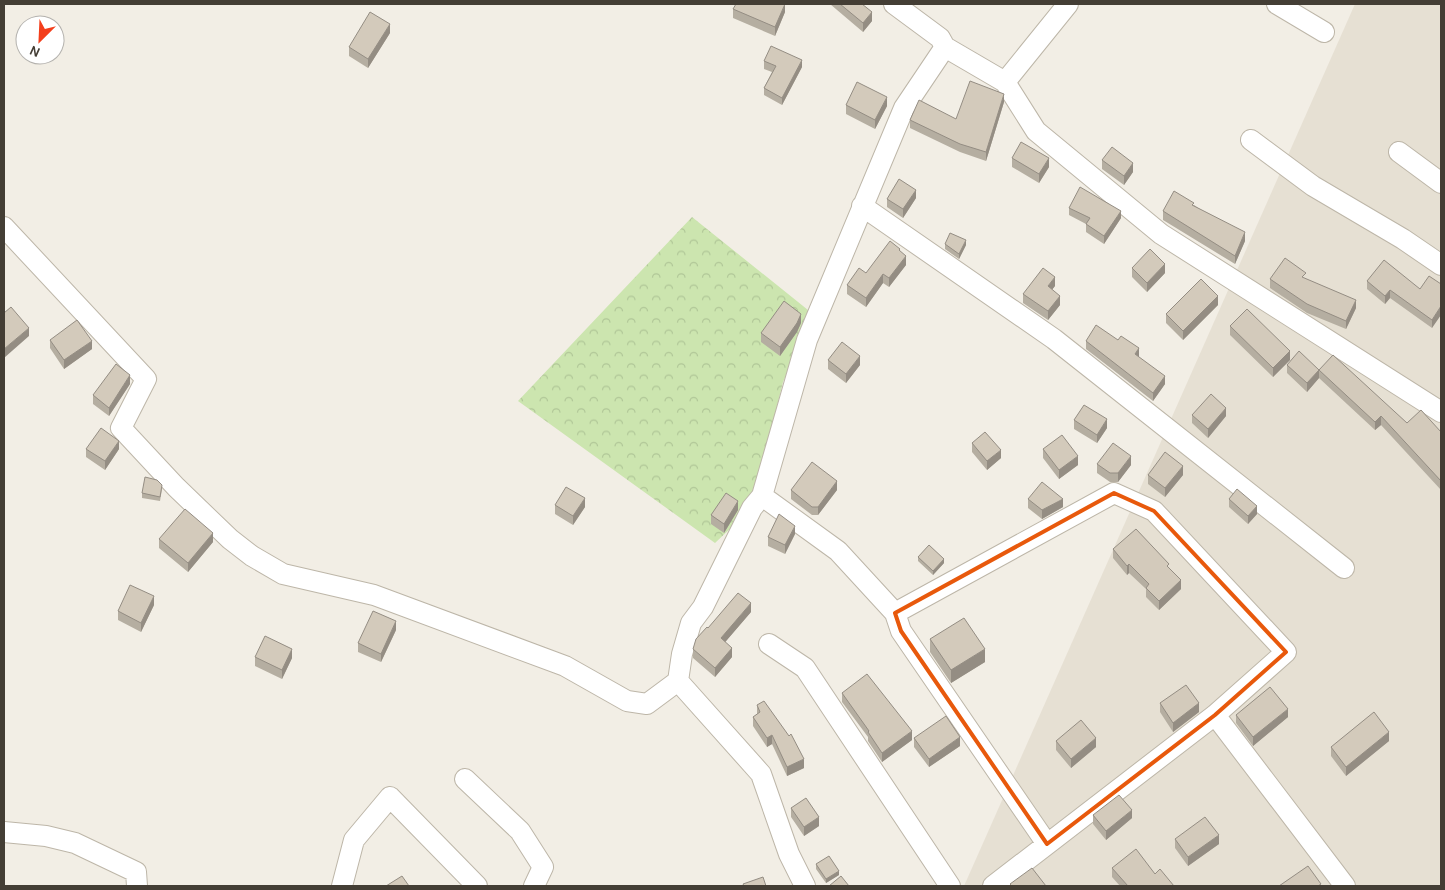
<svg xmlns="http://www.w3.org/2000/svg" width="1445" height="890" viewBox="0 0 1445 890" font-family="Karla,sans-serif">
	<defs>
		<pattern id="forest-crowns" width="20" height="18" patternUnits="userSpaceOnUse" patternTransform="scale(1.25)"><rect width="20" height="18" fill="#cce5af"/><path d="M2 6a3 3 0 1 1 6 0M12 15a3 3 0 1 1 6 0" fill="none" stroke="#b0c697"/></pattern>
	</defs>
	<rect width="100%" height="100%" fill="#f2eee5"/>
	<!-- residential -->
	<path fill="#e6e0d3" d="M1355,4H1441V886H964Z"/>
	<!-- forest -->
	<path fill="url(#forest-crowns)" d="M692,217L808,310V326L783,382L752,508L715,543L518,401Z"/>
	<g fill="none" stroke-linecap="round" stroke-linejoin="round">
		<defs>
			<path id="minor" d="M894,4L940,38L945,47L1005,82L1036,131L1161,234L1441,412
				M1277,4L1324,32
				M1005,82L1068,4
				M1251,140L1313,186L1403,239L1441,265
				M1399,152L1441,183
				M862,206L1054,339L1344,568
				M4,227L146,379L121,428L176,487L230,539L252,556L283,574L374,595L565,666L627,701L647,704L678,681
				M762,496L838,551L895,613L901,631L1047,844
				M895,613L1114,493L1154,511L1286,652L1215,715L993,886
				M769,644L805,668L950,886
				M1215,715L1345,886
				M465,779L520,831L543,867L534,886
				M4,832L46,836L75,843L136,872L137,886
				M342,886L354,840L390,797L477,886
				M805,886L789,854L761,774L678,681L682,654L691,623L703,607L752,508L762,496L807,340L904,108L945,47"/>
		</defs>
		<!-- minor casing -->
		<use href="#minor" stroke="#bdb6a8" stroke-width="22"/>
		<!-- minor -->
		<use href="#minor" stroke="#fff" stroke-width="20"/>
	</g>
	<!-- wall -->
	<path fill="#b5aea1" d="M830,4H862L872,21L863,32Z
		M733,9L785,12L775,36L733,18Z
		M390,33L368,68L349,56V47Z
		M764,61L802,67L782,105L764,95V88L772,72L764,69Z
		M1004,102L986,161L960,152L910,128V120L956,119Z
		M846,105L887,106L875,129L846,114Z
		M1012,158L1049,167L1039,183L1012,167Z
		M1102,160L1133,172L1124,185L1102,169Z
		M916,198L903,218L887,207V199Z
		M1194,205L1245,241L1235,264L1163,220V211Z
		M1069,208L1121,218L1104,244L1086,232V224L1069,215Z
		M945,244L966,245L959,259L945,249Z
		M900,251L906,265L889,287L883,283L866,307L847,294V285Z
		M1132,268L1165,273L1147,292L1132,277Z
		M1270,279H1306L1356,308L1346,329L1307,313L1270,288Z
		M1367,281L1420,289L1441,284L1432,328L1390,298L1385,304L1367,289Z
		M1055,286L1052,289L1060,305L1048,320L1023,303V294Z
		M1218,305L1183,340L1166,323V314Z
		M801,323L797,332L780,356L761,342V333Z
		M1230,326L1290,360L1273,377L1230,335Z
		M50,340L92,349L64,369L50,348Z
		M1086,341L1139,356L1138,357L1165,384L1153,401L1086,349Z
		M828,360L860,365L846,383L828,369Z
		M1287,365L1319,370L1407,423L1441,432V490L1381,425L1375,430L1319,378L1307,392L1287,373Z
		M130,384L109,416L93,404V395Z
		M1192,415L1226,416L1208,438L1192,423Z
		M1074,420L1107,428L1097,443L1074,429Z
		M972,443L1001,458L987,470L972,452Z
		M86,449H119L105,470L86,457Z
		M1043,449L1078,465L1059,479L1043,458Z
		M1097,464L1131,465L1118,482H1110L1097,473Z
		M1148,475H1183L1165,497L1148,484Z
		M162,489L160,501L142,498V493Z
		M791,490H837L818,515H812L791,499Z
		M1028,499L1063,507L1042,519L1028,508Z
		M1229,499L1257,514L1248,524L1229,507Z
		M555,505L585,507L573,525L555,514Z
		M738,510L724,533L711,524V515Z
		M795,534L785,554L768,546V537Z
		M159,539L213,542L188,572L159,548Z
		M1113,549L1169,568L1181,589L1159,610L1146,597V589L1129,573L1127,575L1113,558Z
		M918,557L944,563L933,575L918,561Z
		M154,605L141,632L118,620V611Z
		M751,612L725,642L732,657L715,677L693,658V649L708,628Z
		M396,630L381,662L358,652V643Z
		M930,639L985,662L951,683L930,652Z
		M255,657L292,658L282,679L255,666Z
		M842,693L912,740L882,762L868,741V737L842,702Z
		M1160,703L1199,712L1173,732L1160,712Z
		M757,705L804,768L787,776L772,744L767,747L753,726V717L757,714Z
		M1236,715L1288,717L1253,746L1236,723Z
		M914,738L960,746L929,767L914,747Z
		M1056,741L1096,747L1071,768L1056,750Z
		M1389,741L1346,776L1331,756V747Z
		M791,808L819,826L804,836L791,817Z
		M1093,815L1132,818L1106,840L1093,824Z
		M1175,839L1219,844L1188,866L1175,848Z
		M816,864L839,875L826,883L816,869Z
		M1112,868L1155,874L1174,886H1120L1112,877Z"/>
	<!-- shaded-wall -->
	<path fill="#948d83" d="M785,4V12L775,36V27Z
		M872,12V21L863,32V23Z
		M390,24V33L368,68V59Z
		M802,60V67L782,105V98Z
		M1004,94V102L986,161V152Z
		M887,97V106L875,129V120Z
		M1049,158V167L1039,183V174Z
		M1133,163V172L1124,185V176Z
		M916,190V198L903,218V209Z
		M1121,211V218L1104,244V236Z
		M1245,232V241L1235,264V256Z
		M966,240V245L959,259V254Z
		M906,256V265L889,287V278Z
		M1165,264V273L1147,292V283Z
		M883,274V283L866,307V298Z
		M1055,277V286L1048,295V286Z
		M1390,290V298L1385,304V296Z
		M1060,296V305L1048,320V311Z
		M1218,296V305L1183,340V331Z
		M1356,300V308L1346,329V321Z
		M1441,306V315L1432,328V320Z
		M801,314V323L797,332L780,356V347Z
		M29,328V336L4,358V349Z
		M92,341V349L64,369V360Z
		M1139,348V356L1135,362V354Z
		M1290,351V360L1273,377V368Z
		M860,356V365L846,383V374Z
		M1319,370V378L1307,392V383Z
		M130,375V384L109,416V408Z
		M1165,376V384L1153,401V393Z
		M1226,408V416L1208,438V429Z
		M1381,416V425L1375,430V422Z
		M1107,419V428L1097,443V435Z
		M119,441V449L105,470V461Z
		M1001,450V458L987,470V461Z
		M1078,456V465L1059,479V470Z
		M1131,456V465L1118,482V473Z
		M1183,466V475L1165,497V488Z
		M837,481V490L818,515V507Z
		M585,498V507L573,525V516Z
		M1063,499V507L1042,519V510Z
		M738,501V510L724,533V524Z
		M1257,506V514L1248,524V516Z
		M795,526V534L785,554V545Z
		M213,533V542L188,572V563Z
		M944,559V563L933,575V571Z
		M1129,564V573L1127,575V566Z
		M1181,580V589L1159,610V601Z
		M154,596V605L141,632V623Z
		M751,603V612L721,647V638Z
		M396,621V630L381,662V654Z
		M732,648V657L715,677V668Z
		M292,649V658L282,679V670Z
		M985,649V662L951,683V670Z
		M1199,703V712L1173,732V723Z
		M1288,709V717L1253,746V737Z
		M912,731V740L882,762V753Z
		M1389,732V741L1346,776V767Z
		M772,735V744L767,747V738Z
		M960,737V746L929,767V759Z
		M1096,738V747L1071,768V759Z
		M804,759V768L787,776V767Z
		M1132,810V818L1106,840V831Z
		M819,817V826L804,836V827Z
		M1219,835V844L1188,866V857Z
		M839,871V875L826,883V879Z"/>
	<!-- building -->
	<path fill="#d3cabb" stroke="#948d83" d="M736,4H785L775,27L733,9Z
		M840,4H862L872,12L863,23Z
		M370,12L390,24L368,59L349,47Z
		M771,46L802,60L782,98L764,88L776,66L764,61Z
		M970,81L1004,94L986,152L960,144L910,120L919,100L956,119Z
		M857,82L887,97L875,120L846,105Z
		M1021,142L1049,158L1039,174L1012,158Z
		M1112,147L1133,163L1124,176L1102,160Z
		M899,179L916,190L903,209L887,199Z
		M1080,187L1121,211L1104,236L1086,224L1090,218L1069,208Z
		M1174,191L1194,203L1192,205L1245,232L1235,256L1163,211Z
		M950,233L966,240L959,254L945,244Z
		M890,241L900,249L899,250L906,256L889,278L883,274L866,298L847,285L859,268L866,273Z
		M1150,249L1165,264L1147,283L1132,268Z
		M1285,258L1306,273L1302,277L1356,300L1346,321L1307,304L1270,279Z
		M1384,260L1420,289L1429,276L1441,284V306L1432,320L1390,290L1385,296L1367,281Z
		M1043,268L1055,277L1048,286L1060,296L1048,311L1023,294Z
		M1201,279L1218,296L1183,331L1166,314Z
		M784,301L801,314L797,323L780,347L761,333Z
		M11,307L29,328L4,349V313Z
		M1247,309L1290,351L1273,368L1230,326Z
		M77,320L92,341L64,360L50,340Z
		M1096,325L1118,340L1121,336L1139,348L1135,354L1165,376L1153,393L1086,341Z
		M842,342L860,356L846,374L828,360Z
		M1299,351L1319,370L1307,383L1287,365Z
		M1333,355L1407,423L1421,410L1441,432V481L1381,416L1375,422L1319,370Z
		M116,364L130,375L109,408L93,395Z
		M1211,394L1226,408L1208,429L1192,415Z
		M1084,405L1107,419L1097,435L1074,420Z
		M101,428L119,441L105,461L86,449Z
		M985,432L1001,450L987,461L972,443Z
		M1062,435L1078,456L1059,470L1043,449Z
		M1113,443L1131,456L1118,473H1110L1097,464Z
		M1165,452L1183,466L1165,488L1148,475Z
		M812,462L837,481L818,507H812L791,490Z
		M145,477L157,480L162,485L160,497L142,493Z
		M1042,482L1063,499L1042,510L1028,499Z
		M566,487L585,498L573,516L555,505Z
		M1237,489L1257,506L1248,516L1229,499Z
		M726,493L738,501L724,524L711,515Z
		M185,509L213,533L188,563L159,539Z
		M779,514L795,526L785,545L768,537Z
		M1136,529L1169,564L1167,566L1181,580L1159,601L1146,588L1149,584L1129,564L1127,566L1113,549Z
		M929,545L944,559L933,571L918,557Z
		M130,585L154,596L141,623L118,611Z
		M738,593L751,603L721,638L732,648L715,668L693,649L696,639L707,627L708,628Z
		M373,611L396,621L381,654L358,643Z
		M964,618L985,649L951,670L930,639Z
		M265,636L292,649L282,670L255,657Z
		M867,674L912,731L882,753L868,732L869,731L842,693Z
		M1186,685L1199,703L1173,723L1160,703Z
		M1270,687L1288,709L1253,737L1236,715Z
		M764,701L789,736L791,734L804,759L787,767L772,735L767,738L753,717L760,712L757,705Z
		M1374,712L1389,732L1346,767L1331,747Z
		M946,716L960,737L929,759L914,738Z
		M1081,720L1096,738L1071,759L1056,741Z
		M1119,795L1132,810L1106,831L1093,815Z
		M806,798L819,817L804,827L791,808Z
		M1205,817L1219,835L1188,857L1175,839Z
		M1136,849L1155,874L1160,869L1174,886H1128L1112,868Z
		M829,856L839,871L826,879L816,864Z
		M1308,866L1321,884L1318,886H1279Z
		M1032,868L1046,886H1012L1010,884Z
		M402,876L409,886H386Z
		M841,876L849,886H829Z
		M763,877L766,886H744L743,884Z"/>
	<!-- marked area -->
	<path fill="none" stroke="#e8590c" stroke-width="4" stroke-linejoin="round" d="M1114,493L1154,511L1286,652L1215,715L1047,844L901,631L895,613Z"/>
	<!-- border -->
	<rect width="1445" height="890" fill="none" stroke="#443e35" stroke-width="10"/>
	<!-- north arrow -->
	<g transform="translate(40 40) rotate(204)"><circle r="24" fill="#ffffff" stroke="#b4b2ae"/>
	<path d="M0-4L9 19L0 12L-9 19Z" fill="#f33e1b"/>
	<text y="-8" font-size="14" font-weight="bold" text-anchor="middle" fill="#443e35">N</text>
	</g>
</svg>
